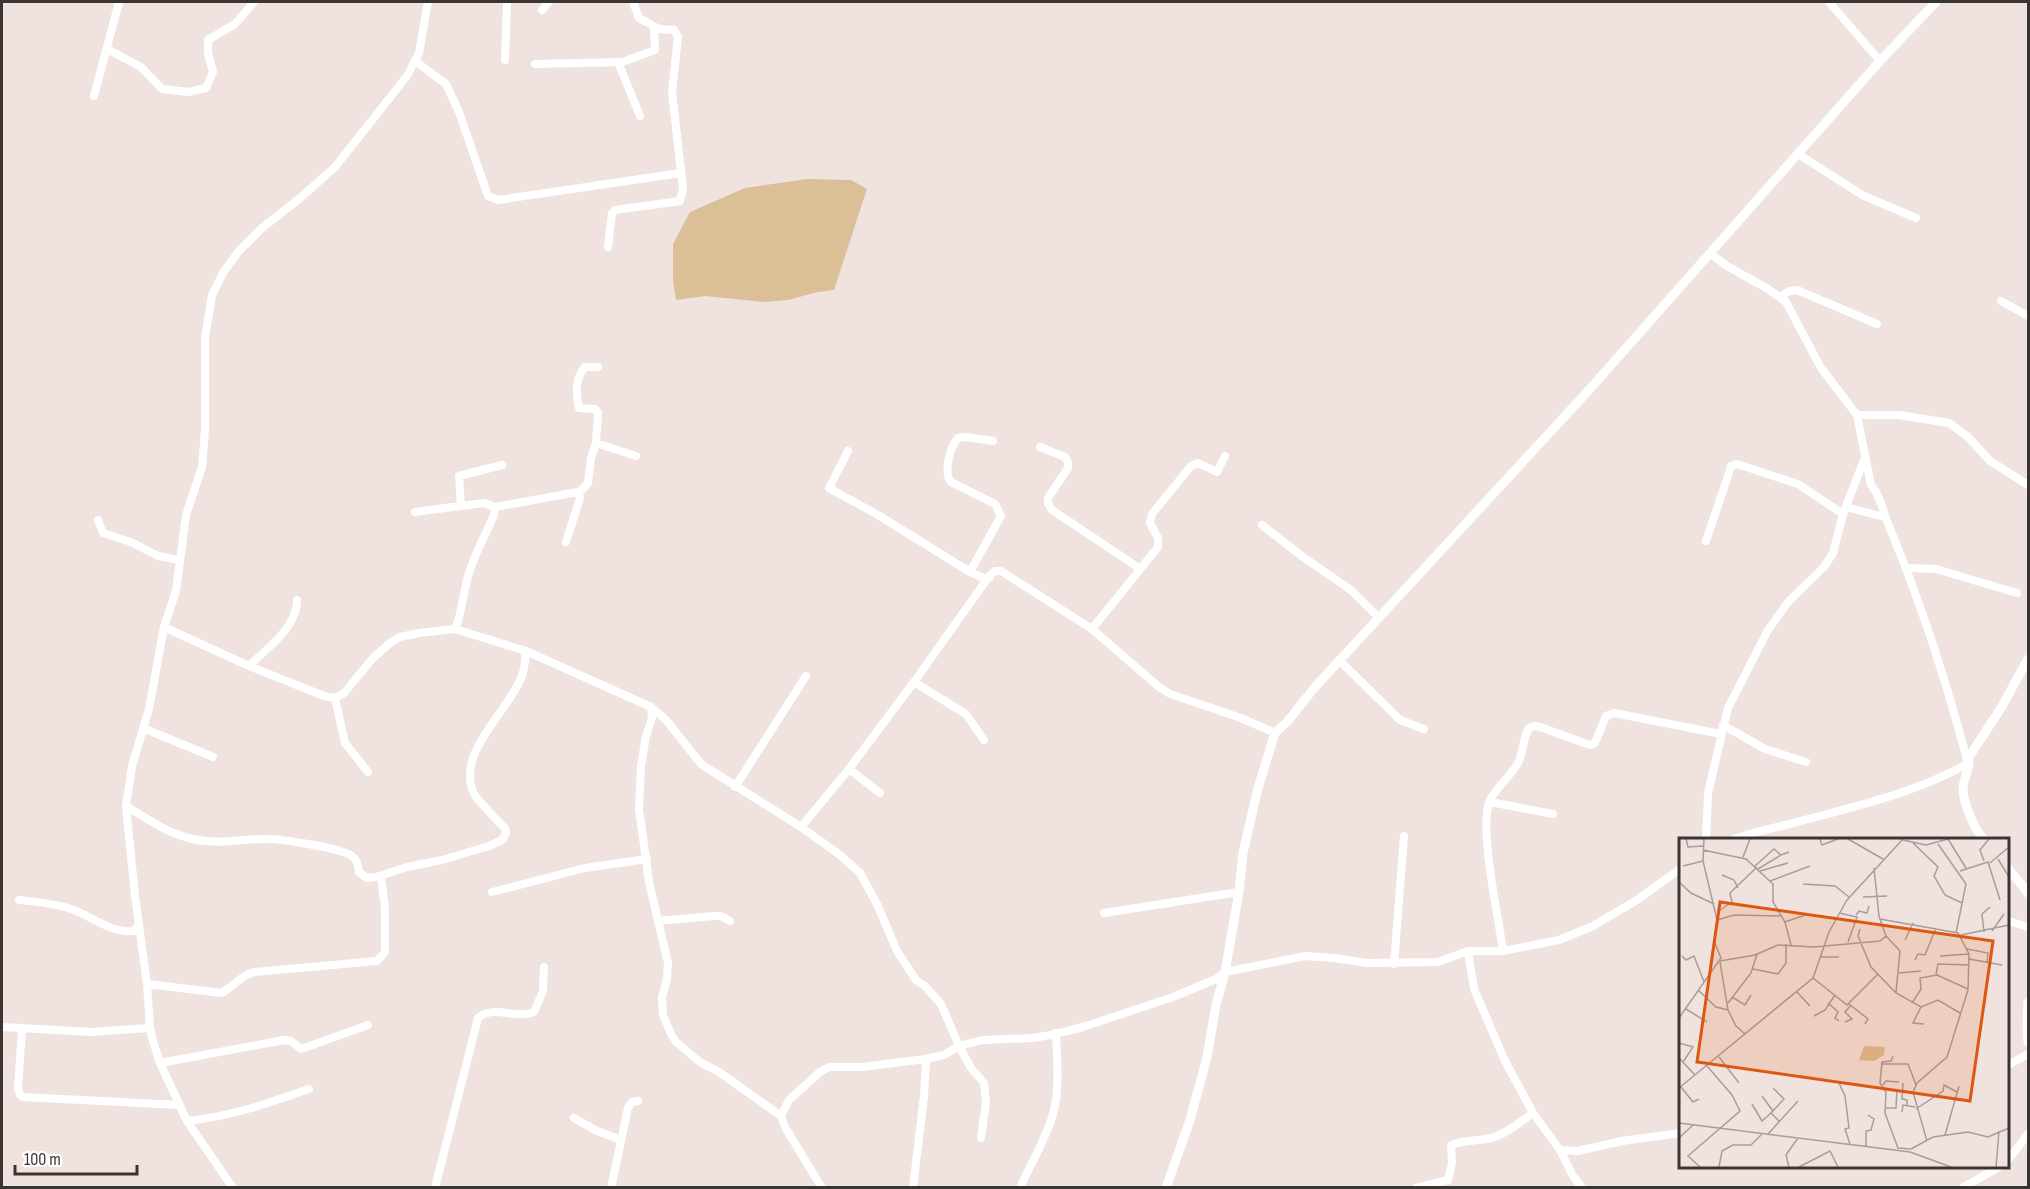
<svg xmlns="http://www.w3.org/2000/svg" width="2030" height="1189" viewBox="0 0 2030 1189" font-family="'Sofia Sans Condensed',sans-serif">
	<rect width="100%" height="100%" fill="#f0e3df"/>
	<!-- green -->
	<path fill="#dbbf97" d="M807,179L851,180L867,189L834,290L818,292L788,300L765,302L705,296L676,300L673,280V244L690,212L745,188Z"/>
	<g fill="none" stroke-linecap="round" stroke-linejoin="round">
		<!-- minor -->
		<path stroke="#fff" stroke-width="8" d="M1829,2L1880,61
			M542,10L549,2
			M107,49L141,67L162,89L188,92L206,88L213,72L208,53V40L235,24L254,2
			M505,60L507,2
			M415,61L446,84L459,112L488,196L498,200L681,173
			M618,62L640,116
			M535,64L622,62L655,50L654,27
			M94,96L119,2
			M1798,154L1862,195L1916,218
			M608,247L612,213L615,210L680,201L683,189L672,92L678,37L674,30L659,29L639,18L633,2
			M1711,254L1727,266L1768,289L1786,302L1821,368L1857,415L1871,485C1881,496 1883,513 1889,526C1921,603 1946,680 1967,760
			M1780,297L1789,291L1797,290L1877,324
			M2001,301L2028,316
			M1857,415H1899L1949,423L1968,437L1990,461L2028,485
			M596,443L636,456
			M1040,447L1065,457L1068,462V468L1048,498V503L1052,510L1139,568
			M848,451L829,488L878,515L970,572L986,579L990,577
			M579,493L588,483L591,458L596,443L598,413L595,409L579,408C576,395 575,378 585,367H598
			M461,506L459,476L502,465
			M495,507L578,492L580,498L566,542
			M1846,507L1884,517
			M415,512L484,503L495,507L494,515C486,534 475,553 469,573C463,591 463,611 455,629
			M98,520L103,533L131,542L158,556L180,560
			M1262,525L1303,557L1351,590L1379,618
			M1706,541L1730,470L1731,466L1737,464L1798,484L1843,514
			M1906,568L1936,569L2017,593
			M970,572L1001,516L995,504L951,482C943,472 950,447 958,438L966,437L993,441
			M164,627L249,666L324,696L335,698L344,693L373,658L391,642L400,637L419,633L455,629L526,651L651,707L666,720L701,764L801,827L840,855L860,873L877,904L897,951L916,980L925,986L941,1004L959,1046L971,1068L984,1083L986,1102L981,1138
			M1092,629L1158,547V538L1150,523L1152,514L1191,466L1198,463L1217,472L1225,456
			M1339,660L1400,720L1424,729
			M249,666C267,648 297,628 297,600
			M914,682L966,714L984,740
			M335,698L345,743L368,772
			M651,707L652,718L646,736L641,766L639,809L649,882L668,963L667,979L662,997L663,1015L671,1034L676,1042L700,1062L719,1072L781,1116
			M1723,725L1765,749L1806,762
			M143,728L213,757
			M849,769L880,793
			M735,787L806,676
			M1490,802L1553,814
			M126,806C148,819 168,834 193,839C218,845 241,839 266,839C282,839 341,848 352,856C358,861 358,866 359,872L367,878L376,877L407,867L442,860L489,846L502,840L506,833L505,828C499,823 477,799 474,794C455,753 508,712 521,678C525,670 525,660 526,651
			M801,827L849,769L914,682L990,575L995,571H1001L1092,629L1159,687L1170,694L1241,718L1275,733
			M1706,840L1708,793L1728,708L1768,630L1789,601L1824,567L1833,553L1843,514L1864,460
			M1732,840C1750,833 1768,829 1786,825C1848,808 1912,795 1969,763
			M492,892L585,868L647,859
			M19,900C37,902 54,903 71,909C92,916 111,934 134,931L139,924
			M1104,913L1239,892
			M658,921L714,916H721L730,921
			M2008,921L2028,927
			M1468,951L1474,989L1505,1061L1533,1113L1560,1150L1573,1176L1582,1188
			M1503,951C1499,919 1478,826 1490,800C1497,786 1510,777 1518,763C1524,752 1522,739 1529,728L1535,726L1540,727L1590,745L1595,743L1606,716L1614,713L1721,734
			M1394,964L1404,836
			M147,984L222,993L246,975L254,972L377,961L385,952V909L381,876
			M2,1027L91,1032L150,1028
			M22,1029L18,1088L20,1095L23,1097L179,1105
			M160,1063L284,1040L291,1041L301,1049L368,1025
			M2008,1065L2028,1054
			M574,1118L597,1131L621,1140
			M187,1121C229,1117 269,1103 309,1089
			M1560,1150L1578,1151L1622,1141L1680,1133
			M2008,1160L2028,1134
			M913,1187L924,1096L926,1059
			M233,1188L187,1121L160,1063L153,1041L150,1028L147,984L135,896L126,806L132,766L149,709L164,627L176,591L186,515L202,467L205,430V338L212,295L223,273L238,252L262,228L299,199L335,167L407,76L419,53L428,2
			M435,1188L478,1018C493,1004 517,1020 534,1012L543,991L544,967
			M611,1188L628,1108L632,1102L638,1101
			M822,1188L785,1127L781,1116L789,1100L820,1072L829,1067H862L926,1059L944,1055L959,1046L982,1040L1033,1038L1051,1035L1083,1027L1173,997L1216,979L1225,972L1305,956L1334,958L1367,963L1438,962L1468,951H1503L1559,940L1593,926L1637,900L1680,869
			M1020,1188C1031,1163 1046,1139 1053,1114C1060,1089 1057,1059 1056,1033
			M1416,1188L1448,1180L1452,1163L1451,1145C1464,1140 1478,1141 1492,1138C1508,1133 1520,1122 1533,1113
			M1962,1188L2001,1166"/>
		<!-- tertiary -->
		<path stroke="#fff" stroke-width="9" d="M1984,840C1973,827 1963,803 1963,787C1964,779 1968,771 1969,763L1967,760L2001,708L2028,659
			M2008,868L2028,893
			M2028,1002L2027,1026L2028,1042
			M1166,1188L1190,1120L1207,1057L1216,1005L1225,972L1239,892L1243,853L1258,788L1275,733L1287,722L1315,687L1589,390L1880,61L1936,2"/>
	</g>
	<!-- overview -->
	<g transform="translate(1679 838)">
		<rect width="330" height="330" fill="#f0e3df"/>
		<path d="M185,208L206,209L205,217L195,223L180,222Z" fill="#dbbf97"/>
		<path fill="none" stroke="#a79d9a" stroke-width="1.5" d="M7,1L9,9L24,8M141,1L143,7L159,1M169,1L204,21M269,1L287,30M224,2L247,7L269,1M234,5L259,29L255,38L266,57L283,65M259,6L287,46L277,95M24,12L67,21L94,46V64L106,84L112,107M64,19L71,1M319,21L330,39M305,23L301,12L310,1M311,25L330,9M4,28L24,23M76,28L95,11L102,17L110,14M79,31L102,17M81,33L109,25M281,33L309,24L321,62M43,37L55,42L59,50M91,43L131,28M0,44L12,55L35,66M124,46L156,48L170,59M184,59L208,58M38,74L53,64L51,55L78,29M160,75L178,79L169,104M177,77L180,73L188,75L190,68M201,81L279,95L290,116L289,152L268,219L238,245L234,254L248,303M38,82L55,77L103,78M106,84L129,76M181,91L179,98L192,129L217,155L242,169L259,162L281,175M313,93L325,76M305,94L303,76L311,69M282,97L330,87M207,98L221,113L217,154M226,102L234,85M288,111L309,115L308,124M3,118L7,122L15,118L25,144M261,118L290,116M141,119H160M290,121L323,127M236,122L239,116L246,117L257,90M41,123L76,117L99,107L135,109L201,103L207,98L200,78L195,30M41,124L49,172L57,188L66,196M74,131L99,136L107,125V106M220,135L242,133M257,137L259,126L290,127M134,140L168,167L199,136M19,152L37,169L49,172M117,153L131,168M53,159L66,167L72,157M49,165L72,135L78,116M149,165L159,174L156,180L160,183M233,165L242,151L241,140L258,137L289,151M170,166L189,181L186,186M242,169L234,185L245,186M7,171L28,184M135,178L146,172L156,157M0,180L42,120L35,103L38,82L24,23L25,1M166,184L173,181L166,174L172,167M0,205L14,209L4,224M214,218L212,223L203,224L201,245L207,254L206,275L219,310L232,311M40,219L60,245M0,220L16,237M203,226H229L237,247M160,245L166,258L170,290L166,291L171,306M224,245L223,261L228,262V268M204,247L207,243L220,244M2,249L14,264L20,261M0,250L134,140L150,94L168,62L224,1M94,250L105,261L92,275L100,283M83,258L94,273M73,266L83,283L92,275M207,270H217L218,251M237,271L264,253L265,247L278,254M223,274L224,267L236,269M0,285L231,314L272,329M89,296L119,263M266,297L280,248M0,300L14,287M187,309V293L192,292L195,281L189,277M232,311L254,299L289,294L309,299L330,290M21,329L9,318L61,273L53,257L28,228M40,329L43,313L54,307H72L83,296M110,329L107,317L119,300M120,329L151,313L159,329M317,329L320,293"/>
		<path fill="#df570e" fill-opacity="0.15" stroke="#df570e" stroke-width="3" d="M41,64L314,103L291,263L18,224Z"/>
		<rect width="330" height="330" fill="none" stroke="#3a3533" stroke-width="3"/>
	</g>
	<!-- border -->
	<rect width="2030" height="1189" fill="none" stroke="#3a3533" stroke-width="6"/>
	<!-- scale -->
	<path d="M15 1165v9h122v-9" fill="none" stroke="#3a3533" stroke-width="3"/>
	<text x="24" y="1165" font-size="18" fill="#3a3533" stroke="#ffffff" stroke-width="4.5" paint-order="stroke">100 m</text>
</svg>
